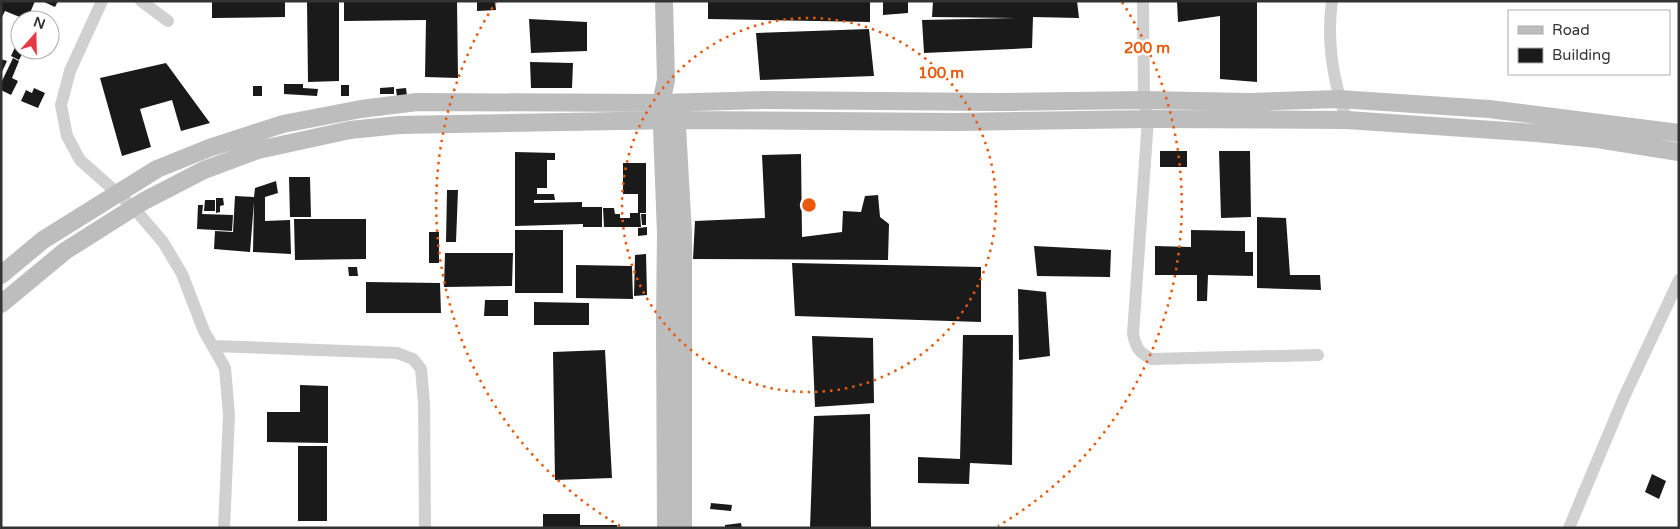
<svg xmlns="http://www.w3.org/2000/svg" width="1680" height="529" viewBox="0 0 1680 529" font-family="'Varela Round',sans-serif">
	<rect width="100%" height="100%" fill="#fff"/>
	<!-- building -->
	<path fill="#1a1a1a" d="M1,1H35L27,20L5,11L1,19Z
		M42,1H58L55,7Z
		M212,1H285V17L212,18Z
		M307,1H339V81L308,82Z
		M344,1H457L458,78L425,77L426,20L344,21Z
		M477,1H495L496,10L477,11Z
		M708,1H870V22L708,19Z
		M883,1H908V13L883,15Z
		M933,1H1077L1079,18L1033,17L1032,48L924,53L922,20L1016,18L932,17Z
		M1177,1H1257V82L1220,79V16L1178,22Z
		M529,19L587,22V51L531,53Z
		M869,29L874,76L760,80L756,33Z
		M16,45L20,47V50H24L19,60L11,56Z
		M13,58L19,61L12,78L18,81L11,95L1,90V83Z
		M1,59L7,61L1,74Z
		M530,62L573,63L572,88H531Z
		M166,63L210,123L181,131L172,100L140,109L151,147L122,156L100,78Z
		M284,84H303V88L318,89L317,96L284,94Z
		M341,85H349V96H341Z
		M253,86H262V96H253Z
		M394,87V94H380V88Z
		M34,88L45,93L38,108L21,101L26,90L32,93Z
		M406,88L407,96L397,97L396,89Z
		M1160,151H1187V167H1160Z
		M1219,151H1250L1251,217L1221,218Z
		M515,152L555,153V160H547V188H537V194H554L555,200H534V203L582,202V207H602V227H583V224L515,226Z
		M801,154L802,237L842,232L843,211L861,212L865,196L878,195L880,217L889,224L888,260L693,259L695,221L765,218L762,155Z
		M623,163H646V213H640L641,227H604L603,208H614L615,214H620V218H630V213H638V194H623Z
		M289,177H310L311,217H290Z
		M276,181L278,193L265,197V221L290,220L291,254L253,252L254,202L250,252L214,249L215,231L233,232L235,196L254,197L255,188Z
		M447,190H458L456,242H446Z
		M216,198H223L224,205L220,206V212L216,213Z
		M205,200H215V211H204Z
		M198,205H203L202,214L233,215L232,231L197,229Z
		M641,214H646V225H642Z
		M1257,217L1286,218L1290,275H1320L1321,290L1257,288Z
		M294,219H366V259L295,260Z
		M647,227V235L638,236V228Z
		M515,230H563V293H515Z
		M1191,230L1245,231V252H1253V276L1208,275L1207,301H1197V275H1155V246L1191,247Z
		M429,232H439V263H429Z
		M1034,246L1111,250L1110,277L1037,276Z
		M445,253H513L512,286L444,287Z
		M646,254L647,295L634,296L635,255Z
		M792,263L981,267V322L795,316Z
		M576,265L632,266L633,299L576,298Z
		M348,267H357L358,276H349Z
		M366,282L440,283L441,313H366Z
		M1018,289L1046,292L1050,356L1019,360Z
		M485,300H508V316H484Z
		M534,302L589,303V325H534Z
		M963,335H1013L1012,465L970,463L969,484L918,483V457L960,459Z
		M812,336L873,338L874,403L815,407Z
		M605,350L612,478L555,480L553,352Z
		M300,385L328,386V443L267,442V412H300Z
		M870,414L871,528H810L814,416Z
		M298,446H327V521H298Z
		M1652,474L1666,481L1659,499L1645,492Z
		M711,503L732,505L731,511L710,509Z
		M543,514H580V525H617V528H543Z
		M741,523L742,528H725V525Z"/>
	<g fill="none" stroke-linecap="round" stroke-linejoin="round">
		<!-- street -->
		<path stroke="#d0d0d0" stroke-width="12" d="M102,1L70,71L61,105L67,136L80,160L133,207L163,242L182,274L204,331L225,368L229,415L224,528
			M141,1L168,21
			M1143,1L1144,100L1148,119L1133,334C1136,348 1139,353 1152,359L1318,355
			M1332,1C1326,43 1333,81 1347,120
			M214,346L397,353L413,359L421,369L424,403L425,528
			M1569,528L1624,397L1679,280"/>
		<!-- secondary -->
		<path stroke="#bdbdbd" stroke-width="18" d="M664,1L666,80L661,103L666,233L665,320L666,528
			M676,109L683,233V528
			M1,275L43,240L157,169L209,148L283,124L361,109L417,102L661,103L764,100L995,102L1144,100L1250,102L1339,99L1489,109L1679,133
			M1,304L65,251L144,201L204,170L258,150L350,130L399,125L677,120L956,122L1148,119L1347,120L1536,133L1597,139L1679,152"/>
	</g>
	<!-- distance rings -->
	<g fill="none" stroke="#e8590c" stroke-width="2.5" stroke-dasharray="2.5 5">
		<circle cx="809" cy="205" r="187"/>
		<path d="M620 526A373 373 0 0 1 496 2M1122 2A373 373 0 0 1 998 526"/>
	</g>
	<circle cx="809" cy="205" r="8" fill="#e8590c" stroke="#fff" stroke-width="2.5"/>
	<g font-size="15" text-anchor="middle" font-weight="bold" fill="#e8590c" stroke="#fff" stroke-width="5" stroke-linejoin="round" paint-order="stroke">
		<text x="1147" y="53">200 m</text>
		<text x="941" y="78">100 m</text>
	</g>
	<!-- border -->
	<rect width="1680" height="529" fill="none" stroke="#333333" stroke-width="5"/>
	<!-- legend -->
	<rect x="1508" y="10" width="162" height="65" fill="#ffffff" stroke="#adadad"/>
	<rect x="1518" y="26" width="25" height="8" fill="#bdbdbd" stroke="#adadad"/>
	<text x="1552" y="35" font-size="15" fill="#333333">Road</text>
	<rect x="1518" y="48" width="25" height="15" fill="#1a1a1a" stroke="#adadad"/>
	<text x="1552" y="60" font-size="15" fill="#333333">Building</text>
	<!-- north arrow -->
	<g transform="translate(35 35) rotate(20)"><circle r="24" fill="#ffffff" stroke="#adadad"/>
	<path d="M0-4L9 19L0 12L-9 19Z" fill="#e63946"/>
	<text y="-8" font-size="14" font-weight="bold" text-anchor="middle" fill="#333333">N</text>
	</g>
</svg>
